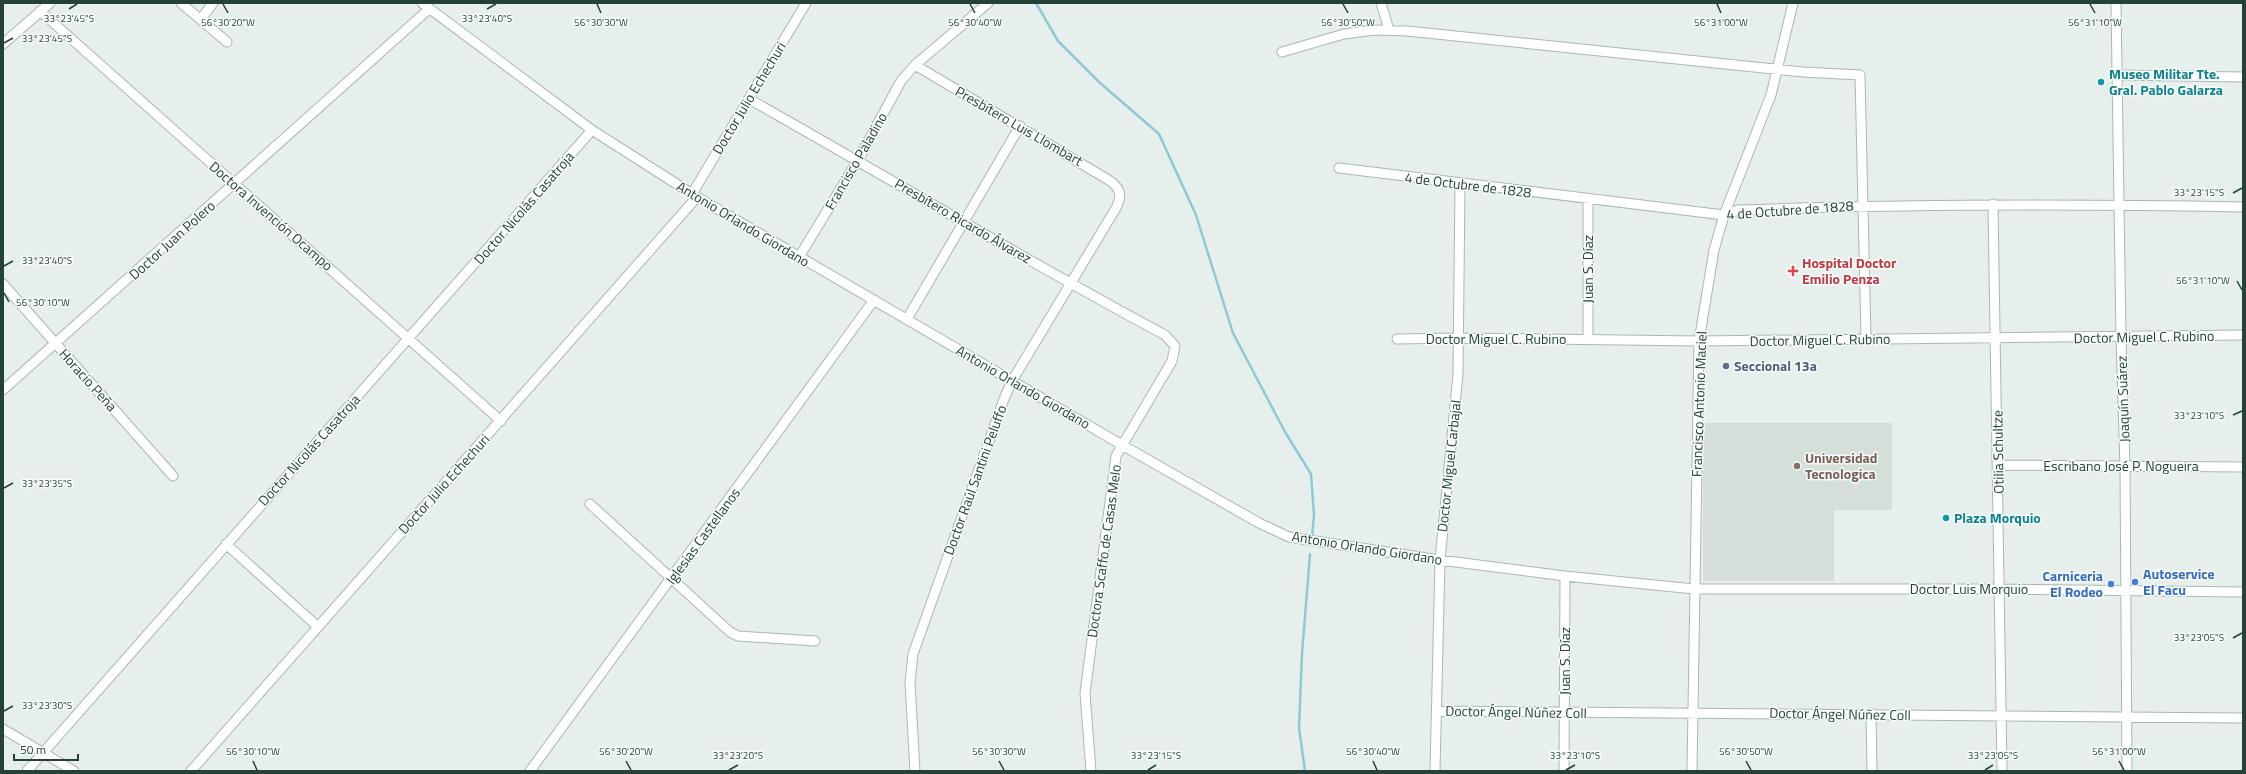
<svg xmlns="http://www.w3.org/2000/svg" width="2246" height="774" viewBox="0 0 2246 774" font-family="'Titillium Web',sans-serif">
	<rect width="100%" height="100%" fill="#e6efeb"/>
	<!-- built -->
	<path fill="#d4dfda" d="M1703,423H1892V510H1834V581H1703Z"/>
	<g fill="none" stroke-linecap="round" stroke-linejoin="round">
		<!-- stream -->
		<path stroke="#8ec9d4" stroke-width="2.5" d="M1036,3L1058,41L1099,82L1159,134L1196,215L1233,333L1285,432L1311,474L1314,515L1312,537
			M1305,771L1299,728L1302,654L1310,554"/>
		<defs>
			<path id="minor" d="M181,3L227,42
				M422,3L592,130L697,197L1122,445L1259,523L1289,537L1440,560L1565,576L1694,589H2000L2243,592
				M1381,3L1389,30
				M2116,3L2121,337L2125,467L2127,771
				M40,11L501,421
				M201,19L213,3
				M3,44L50,3
				M1282,52L1344,34L1374,30L1407,31L1803,72L1860,75L1866,339
				M915,65L1107,179C1120,187 1123,194 1116,208L1012,381L1004,399L913,654L910,683L915,771
				M2118,75L2243,77
				M749,99C888,177 1024,260 1165,335L1175,346L1172,361L1116,456L1085,693L1091,771
				M1339,168L1724,215L1738,210C1906,204 2075,204 2243,207
				M692,194L806,3
				M1993,204L2002,771
				M799,257L858,160L901,81L915,65L988,3
				M3,284L173,476
				M907,319L1020,126
				M1397,339L1457,338L1699,341L2243,335
				M1588,339V199
				M3,390L429,9
				M1998,465L2243,467
				M590,504L730,632L738,636L815,641
				M226,544L317,626
				M1437,711L2243,718
				M1871,713L1872,771
				M3,729L74,771
				M27,771L592,130
				M191,771L697,197
				M530,771L874,300
				M1435,771L1440,560L1458,374L1460,184
				M1564,771L1565,576
				M1692,771L1699,341L1714,250L1724,215L1771,95L1793,3"/>
		</defs>
		<!-- minor casing -->
		<use href="#minor" stroke="#a8b8b2" stroke-width="11"/>
		<!-- minor -->
		<use href="#minor" stroke="#fff" stroke-width="9"/>
	</g>
	<!-- ticks -->
	<path fill="none" stroke="#24423a" stroke-width="1.5" d="M223,4L228,13M597,4L601,13M970,4L975,13M1343,4L1348,13M1717,4L1721,13M2090,4L2095,13M69,9L77,4M487,9L496,4M4,43L13,38M2233,193L2242,188M4,266L13,261M2237,281L2242,290M4,293L9,302M2233,415L2242,411M4,488L13,483M2233,638L2242,633M4,711L13,706M253,761L257,770M626,761L631,770M999,761L1004,770M1373,761L1377,770M1746,761L1751,770M2119,761L2124,770M729,770L738,765M1148,770L1156,765M1566,770L1575,765M1985,770L1993,765"/>
	<!-- markers -->
	<g fill="#0f9aa8" stroke="#f7fbf9" stroke-width="1.5">
		<circle cx="2101" cy="82" r="4"/>
		<circle cx="1946" cy="518" r="4"/>
	</g>
	<path fill="#e0444e" stroke="#f7fbf9" stroke-width="1.5" d="M1791 265h4v4h4v4h-4v4h-4v-4h-4v-4h4z"/>
	<circle fill="#5c6f8a" stroke="#f7fbf9" stroke-width="1.5" cx="1726" cy="366" r="4"/>
	<circle fill="#8d6e63" stroke="#f7fbf9" stroke-width="1.5" cx="1797" cy="466" r="4"/>
	<g fill="#3f7fe0" stroke="#f7fbf9" stroke-width="1.5">
		<circle cx="2135" cy="582" r="4"/>
		<circle cx="2111" cy="584" r="4"/>
	</g>
	<g text-anchor="middle" stroke-width="3" stroke-linejoin="round" paint-order="stroke">
		<!-- culture labels -->
		<g font-size="14" font-weight="bold" fill="#0d838f" stroke="#f7fbf9" text-anchor="start">
			<text x="2109" y="79">Museo Militar Tte.<tspan x="2109" dy="16">Gral. Pablo Galarza</tspan></text>
			<text x="1954" y="523">Plaza Morquio</text>
		</g>
		<!-- street labels -->
		<g font-size="14" fill="#24423a" stroke="#f7fbf9">
			<text transform="translate(749 98) rotate(-59)" y="5">Doctor Julio Echechuri</text>
			<text transform="translate(1019 126) rotate(30)" y="5">Presbítero Luis Llombart</text>
			<text transform="translate(856 161) rotate(-60)" y="5">Francisco Paladino</text>
			<text transform="translate(1468 185) rotate(7)" y="5">4 de Octubre de 1828</text>
			<text transform="translate(524 208) rotate(-49)" y="5">Doctor Nicolás Casatroja</text>
			<text transform="translate(1790 210) rotate(-4)" y="5">4 de Octubre de 1828</text>
			<text transform="translate(271 216) rotate(41)" y="5">Doctora Invención Ocampo</text>
			<text transform="translate(963 221) rotate(30)" y="5">Presbítero Ricardo Álvarez</text>
			<text transform="translate(743 224) rotate(31)" y="5">Antonio Orlando Giordano</text>
			<text transform="translate(172 240) rotate(-42)" y="5">Doctor Juan Polero</text>
			<text transform="translate(1588 269) rotate(-90)" y="5">Juan S. Díaz</text>
			<text transform="translate(2144 337) rotate(-1)" y="5">Doctor Miguel C. Rubino</text>
			<text x="1496" y="344">Doctor Miguel C. Rubino</text>
			<text transform="translate(1820 340) rotate(-1)" y="5">Doctor Miguel C. Rubino</text>
			<text transform="translate(88 380) rotate(48)" y="5">Horacio Peña</text>
			<text transform="translate(1023 387) rotate(30)" y="5">Antonio Orlando Giordano</text>
			<text transform="translate(2123 399) rotate(-92)" y="5">Joaquín Suárez</text>
			<text transform="translate(1699 404) rotate(-88)" y="5">Francisco Antonio Maciel</text>
			<text transform="translate(309 450) rotate(-48)" y="5">Doctor Nicolás Casatroja</text>
			<text transform="translate(1998 452) rotate(-91)" y="5">Otilia Schultze</text>
			<text transform="translate(1449 466) rotate(-84)" y="5">Doctor Miguel Carbajal</text>
			<text x="2121" y="471">Escribano José P. Nogueira</text>
			<text transform="translate(975 480) rotate(-70)" y="5">Doctor Raúl Santini Peluffo</text>
			<text transform="translate(444 484) rotate(-48)" y="5">Doctor Julio Echechuri</text>
			<text transform="translate(703 536) rotate(-54)" y="5">Iglesias Castellanos</text>
			<text transform="translate(1367 548) rotate(9)" y="5">Antonio Orlando Giordano</text>
			<text transform="translate(1104 551) rotate(-82)" y="5">Doctora Scaffo de Casas Melo</text>
			<text x="1969" y="594">Doctor Luis Morquio</text>
			<text transform="translate(1565 661) rotate(-90)" y="5">Juan S. Díaz</text>
			<text transform="translate(1516 712) rotate(1)" y="5">Doctor Ángel Núñez Coll</text>
			<text transform="translate(1840 714) rotate(1)" y="5">Doctor Ángel Núñez Coll</text>
		</g>
		<!-- health labels -->
		<g font-size="14" font-weight="bold" fill="#be3a42" stroke="#f7fbf9" text-anchor="start">
			<text x="1802" y="268">Hospital Doctor<tspan x="1802" dy="16">Emilio Penza</tspan></text>
		</g>
		<!-- service labels -->
		<g font-size="14" font-weight="bold" fill="#4e5e75" stroke="#f7fbf9" text-anchor="start">
			<text x="1734" y="371">Seccional 13a</text>
		</g>
		<!-- education labels -->
		<g font-size="14" font-weight="bold" fill="#785e54" stroke="#f7fbf9" text-anchor="start">
			<text x="1805" y="463">Universidad<tspan x="1805" dy="16">Tecnologica</tspan></text>
		</g>
		<!-- shop labels -->
		<g font-size="14" font-weight="bold" fill="#366cbe" stroke="#f7fbf9" text-anchor="start">
			<text x="2143" y="579">Autoservice<tspan x="2143" dy="16">El Facu</tspan></text>
			<text x="2103" y="581" text-anchor="end">Carniceria<tspan x="2103" dy="16">El Rodeo</tspan></text>
		</g>
	</g>
	<g font-size="10" text-anchor="middle" fill="#24423a" stroke="#f7fbf9" stroke-width="3" stroke-linejoin="round" paint-order="stroke">
		<text x="69" y="22">33°23'45"S</text>
		<text x="487" y="22">33°23'40"S</text>
		<text x="228" y="26">56°30'20"W</text>
		<text x="601" y="26">56°30'30"W</text>
		<text x="975" y="26">56°30'40"W</text>
		<text x="1348" y="26">56°30'50"W</text>
		<text x="1721" y="26">56°31'00"W</text>
		<text x="2095" y="26">56°31'10"W</text>
		<text x="47" y="42">33°23'45"S</text>
		<text x="2199" y="196">33°23'15"S</text>
		<text x="47" y="264">33°23'40"S</text>
		<text x="2203" y="284">56°31'10"W</text>
		<text x="43" y="306">56°30'10"W</text>
		<text x="2199" y="419">33°23'10"S</text>
		<text x="47" y="487">33°23'35"S</text>
		<text x="2199" y="641">33°23'05"S</text>
		<text x="47" y="709">33°23'30"S</text>
		<text x="253" y="755">56°30'10"W</text>
		<text x="626" y="755">56°30'20"W</text>
		<text x="999" y="755">56°30'30"W</text>
		<text x="1373" y="755">56°30'40"W</text>
		<text x="1746" y="755">56°30'50"W</text>
		<text x="2119" y="755">56°31'00"W</text>
		<text x="738" y="759">33°23'20"S</text>
		<text x="1156" y="759">33°23'15"S</text>
		<text x="1575" y="759">33°23'10"S</text>
		<text x="1993" y="759">33°23'05"S</text>
	</g>
	<!-- border -->
	<rect width="2246" height="774" fill="none" stroke="#24423a" stroke-width="8"/>
	<!-- scale -->
	<path d="M14 754v6h64v-6" fill="none" stroke="#24423a" stroke-width="2"/>
	<text x="20" y="754" font-size="12" fill="#24423a" stroke="#f7fbf9" stroke-width="3" paint-order="stroke">50 m</text>
</svg>
